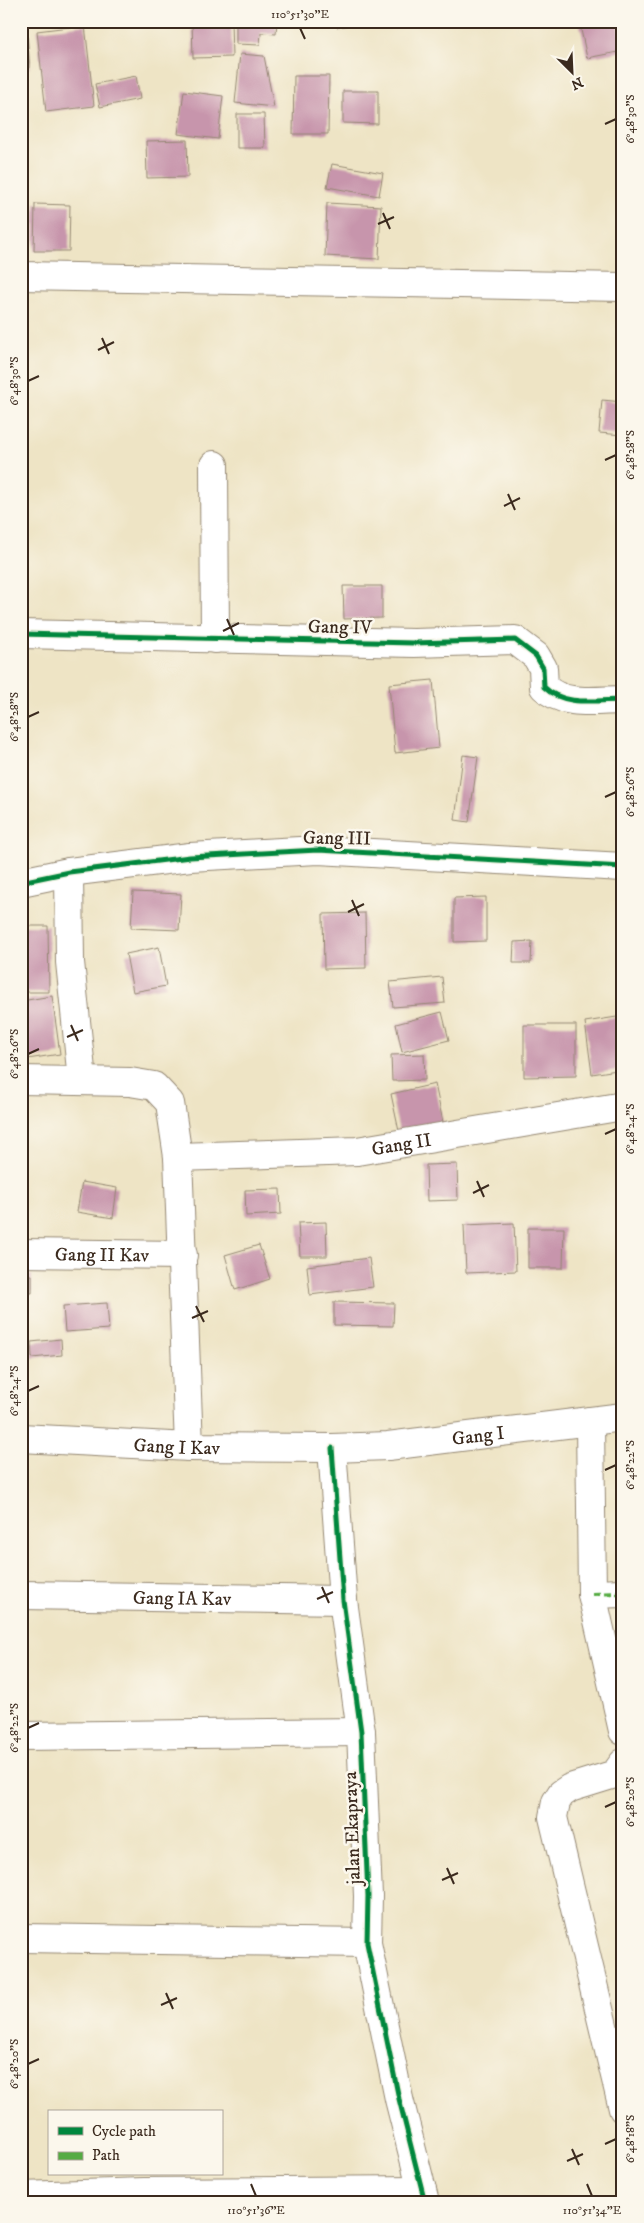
<svg xmlns="http://www.w3.org/2000/svg" width="644" height="2223" viewBox="0 0 644 2223" font-family="'IM FELL DW Pica',serif">
	<rect width="100%" height="100%" fill="#fbf7ec"/>
	<filter id="ink" filterUnits="userSpaceOnUse"><feTurbulence type="fractalNoise" baseFrequency=".02" numOctaves="2"/><feDisplacementMap in="SourceGraphic" scale="10" xChannelSelector="R" yChannelSelector="G"/><feConvolveMatrix kernelMatrix="1 2 1 2 8 2 1 2 1" color-interpolation-filters="sRGB"/></filter>
	<filter id="wash" filterUnits="userSpaceOnUse"><feTurbulence type="fractalNoise" baseFrequency=".0096" numOctaves="4" result="noise"/><feDisplacementMap in="SourceGraphic" scale="20" xChannelSelector="R" yChannelSelector="G"/><feGaussianBlur stdDeviation="1.12" result="paint"/><feColorMatrix in="noise" values="0 0 0 0 0 0 0 0 0 0 0 0 0 0 0 0 0 1.4 0 .05"/><feComposite in="paint" operator="in"/></filter>
	<g filter="url(#wash)">
		<rect width="100%" height="100%" fill="#eee4c5"/>
		<g id="blocks">
			<!-- building -->
			<path fill="#c795ac" d="M21,21H26L30,68L21,69Z
				M109,21H151V25H109Z
				M192,21H231L232,57L193,58Z
				M236,21H277L276,34L261,33L260,45L236,44Z
				M337,21H372V22L337,27Z
				M595,21H617L623,51L587,58L580,25Z
				M85,25L94,106L46,112L37,31Z
				M240,54L264,56L274,107L235,103Z
				M136,76L140,99L100,107L95,84Z
				M294,76H329L328,134H293Z
				M184,91L223,96L218,139L178,134Z
				M343,91H378V124L343,123Z
				M237,114H264L265,148H237Z
				M187,140L188,177L147,178L146,141Z
				M332,164L383,173L379,196L327,187Z
				M327,203L381,206L379,259L325,256Z
				M35,204L70,205L69,251H34Z
				M602,400L623,402V435L599,433Z
				M343,586H382V618L344,619Z
				M433,680L439,748L395,753L389,684Z
				M463,755L478,757L469,822L455,820Z
				M133,892L181,894L179,930L131,928Z
				M486,897V941L454,942V898Z
				M365,913L366,968L324,969L323,914Z
				M21,926H48L49,992H21Z
				M532,941L531,963H513L514,942Z
				M159,947L166,986L133,992L126,954Z
				M442,977L445,1003L393,1007L390,982Z
				M52,996L60,1054L21,1060V1001Z
				M442,1012L449,1040L402,1052L396,1024Z
				M623,1016V1069L592,1074L585,1022Z
				M524,1025H576V1076L524,1077Z
				M424,1054L425,1080L392,1081L391,1055Z
				M435,1084L444,1127L400,1136L391,1094Z
				M457,1164L458,1200L427,1201L426,1165Z
				M82,1182L117,1188L113,1218L77,1212Z
				M280,1189L281,1214L246,1216L245,1190Z
				M326,1222L327,1256H300L298,1223Z
				M514,1223L516,1271L466,1273L464,1225Z
				M528,1228H564L563,1268H528Z
				M259,1245L270,1279L235,1290L225,1255Z
				M369,1258L373,1287L310,1295L307,1266Z
				M21,1275H32V1293H21Z
				M334,1302L394,1303L393,1326L334,1325Z
				M107,1303L109,1329L65,1332L63,1306Z
				M61,1339L62,1355L32,1358L31,1342Z"/>
		</g>
	</g>
	<g filter="url(#ink)">
		<use href="#blocks" fill-opacity="0" stroke="#948772" stroke-width="1"/>
		<g fill="none" stroke-linecap="round" stroke-linejoin="round">
			<defs>
				<g id="street">
					<path d="M21,276L623,287"/>
					<path d="M214,465L215,639"/>
					<path d="M21,634L414,643L515,640L536,656L543,668L544,687C564,707 597,700 623,700"/>
					<path d="M69,872L70,962L82,1080"/>
					<path d="M21,882L69,872L190,857L318,850L623,867"/>
					<path d="M21,1080L130,1082L154,1086L170,1103L178,1157L189,1447"/>
					<path id="s1" d="M178,1157L357,1151L623,1106"/>
					<path id="s2" d="M21,1253L183,1255"/>
					<path d="M590,1421L592,1594L623,1731"/>
					<path id="s3" d="M21,1438L189,1447L332,1448L388,1446L623,1417"/>
					<path d="M332,1448L343,1600L361,1732L368,1896L367,1943L399,2099L425,2202"/>
					<path d="M592,1594L623,1593"/>
					<path id="s4" d="M21,1595L343,1600"/>
					<path d="M21,1736L361,1732"/>
					<path d="M623,1763L615,1774L570,1788L561,1794L556,1802L553,1817L623,2109"/>
					<path d="M21,1938L367,1943"/>
					<path d="M21,2196L144,2192L422,2190"/>
				</g>
			</defs>
			<!-- street casing -->
			<use href="#street" stroke="#948772" stroke-width="30"/>
			<!-- street -->
			<use href="#street" stroke="#fff" stroke-width="28"/>
			<!-- quiet -->
			<path stroke="#55ab43" stroke-width="4" stroke-dasharray="8 4" stroke-linecap="butt" d="M592,1594L623,1593"/>
			<defs>
				<path id="cycleway" d="M21,634L414,643L515,640L536,656L543,668L544,687C564,707 597,700 623,700
					M21,882L69,872L190,857L318,850L623,867
					M332,1448L343,1600L361,1732L368,1896L367,1943L399,2099L425,2202"/>
			</defs>
			<!-- cycleway casing -->
			<use href="#cycleway" stroke="#fbf7ec" stroke-width="8"/>
			<!-- cycleway -->
			<use href="#cycleway" stroke="#00873e" stroke-width="5"/>
		</g>
	</g>
	<!-- ticks -->
	<path fill="none" stroke="#3b2a1e" stroke-width="2" d="M300,28L305,39M605,124L616,119M383,213L390,229M378,224L394,217M102,338L109,354M98,350L114,342M28,381L39,376M605,460L616,455M508,494L515,510M504,506L520,498M227,619L234,635M223,631L239,623M28,717L39,712M605,797L616,792M352,900L359,916M348,912L364,904M71,1025L78,1041M67,1037L83,1030M28,1054L39,1049M605,1134L616,1129M477,1181L484,1197M473,1193L489,1185M196,1306L204,1322M192,1318L208,1311M28,1391L39,1386M605,1470L616,1465M322,1587L329,1603M317,1599L333,1592M28,1728L39,1723M605,1807L616,1802M447,1868L454,1884M442,1880L458,1873M166,1993L173,2009M161,2005L177,1998M28,2064L39,2059M605,2144L616,2139M572,2149L579,2165M567,2161L583,2154M251,2184L256,2196M587,2184L592,2196"/>
	<g text-anchor="middle" stroke-width="5" stroke-linejoin="round" paint-order="stroke">
		<!-- street labels -->
		<g font-size="19" fill="#3b2a1e" stroke="#fbf7ec">
			<text transform="translate(340 626) rotate(1)" y="7">Gang IV</text>
			<text transform="translate(337 837) rotate(1)" y="7">Gang III</text>
			<text dy="7" stroke="none"><textPath href="#s1" startOffset="224">Gang II</textPath></text>
			<text dy="7" stroke="none"><textPath href="#s2" startOffset="81">Gang II Kav</textPath></text>
			<text dy="7" stroke="none"><textPath href="#s3" startOffset="458">Gang I</textPath></text>
			<text dy="7" stroke="none"><textPath href="#s3" startOffset="156">Gang I Kav</textPath></text>
			<text dy="7" stroke="none"><textPath href="#s4" startOffset="161">Gang IA Kav</textPath></text>
			<text transform="translate(351 1828) rotate(-92)" y="7">jalan Ekapraya</text>
		</g>
	</g>
	<!-- margin -->
	<rect width="644" height="2223" fill="none" stroke="#fbf7ec" stroke-width="55"/>
	<!-- legend -->
	<rect x="48" y="2110" width="175" height="65" fill="#fbf7ec" stroke="#aea59a"/>
	<rect x="58" y="2127" width="25" height="8" fill="#00873e" stroke="#aea59a"/>
	<text x="92" y="2136" font-size="15" fill="#3b2a1e">Cycle path</text>
	<rect x="58" y="2152" width="25" height="8" fill="#55ab43" stroke="#aea59a"/>
	<text x="92" y="2160" font-size="15" fill="#3b2a1e">Path</text>
	<!-- north arrow -->
	<g transform="translate(572 72) rotate(156)" stroke="#fbf7ec" stroke-width="4" paint-order="stroke">
	<path d="M0-4L9 19L0 12L-9 19Z" fill="#3b2a1e"/>
	<text y="-8" font-size="14" font-weight="bold" text-anchor="middle" fill="#3b2a1e">N</text>
	</g>
	<rect x="28" y="28" width="588" height="2168" fill="none" stroke="#3b2a1e" stroke-width="2"/>
	<g font-size="12" text-anchor="middle" fill="#3b2a1e">
		<text x="300" y="18">110°51'30"E</text>
		<text transform="translate(630 119) rotate(-90)" y="4">6°48'30"S</text>
		<text transform="translate(14 381) rotate(-90)" y="4">6°48'30"S</text>
		<text transform="translate(630 455) rotate(-90)" y="4">6°48'28"S</text>
		<text transform="translate(14 717) rotate(-90)" y="4">6°48'28"S</text>
		<text transform="translate(630 792) rotate(-90)" y="4">6°48'26"S</text>
		<text transform="translate(14 1054) rotate(-90)" y="4">6°48'26"S</text>
		<text transform="translate(630 1129) rotate(-90)" y="4">6°48'24"S</text>
		<text transform="translate(14 1391) rotate(-90)" y="4">6°48'24"S</text>
		<text transform="translate(630 1465) rotate(-90)" y="4">6°48'22"S</text>
		<text transform="translate(14 1728) rotate(-90)" y="4">6°48'22"S</text>
		<text transform="translate(630 1802) rotate(-90)" y="4">6°48'20"S</text>
		<text transform="translate(14 2064) rotate(-90)" y="4">6°48'20"S</text>
		<text transform="translate(630 2139) rotate(-90)" y="4">6°48'18"S</text>
		<text x="256" y="2214">110°51'36"E</text>
		<text x="592" y="2214">110°51'34"E</text>
	</g>
</svg>
